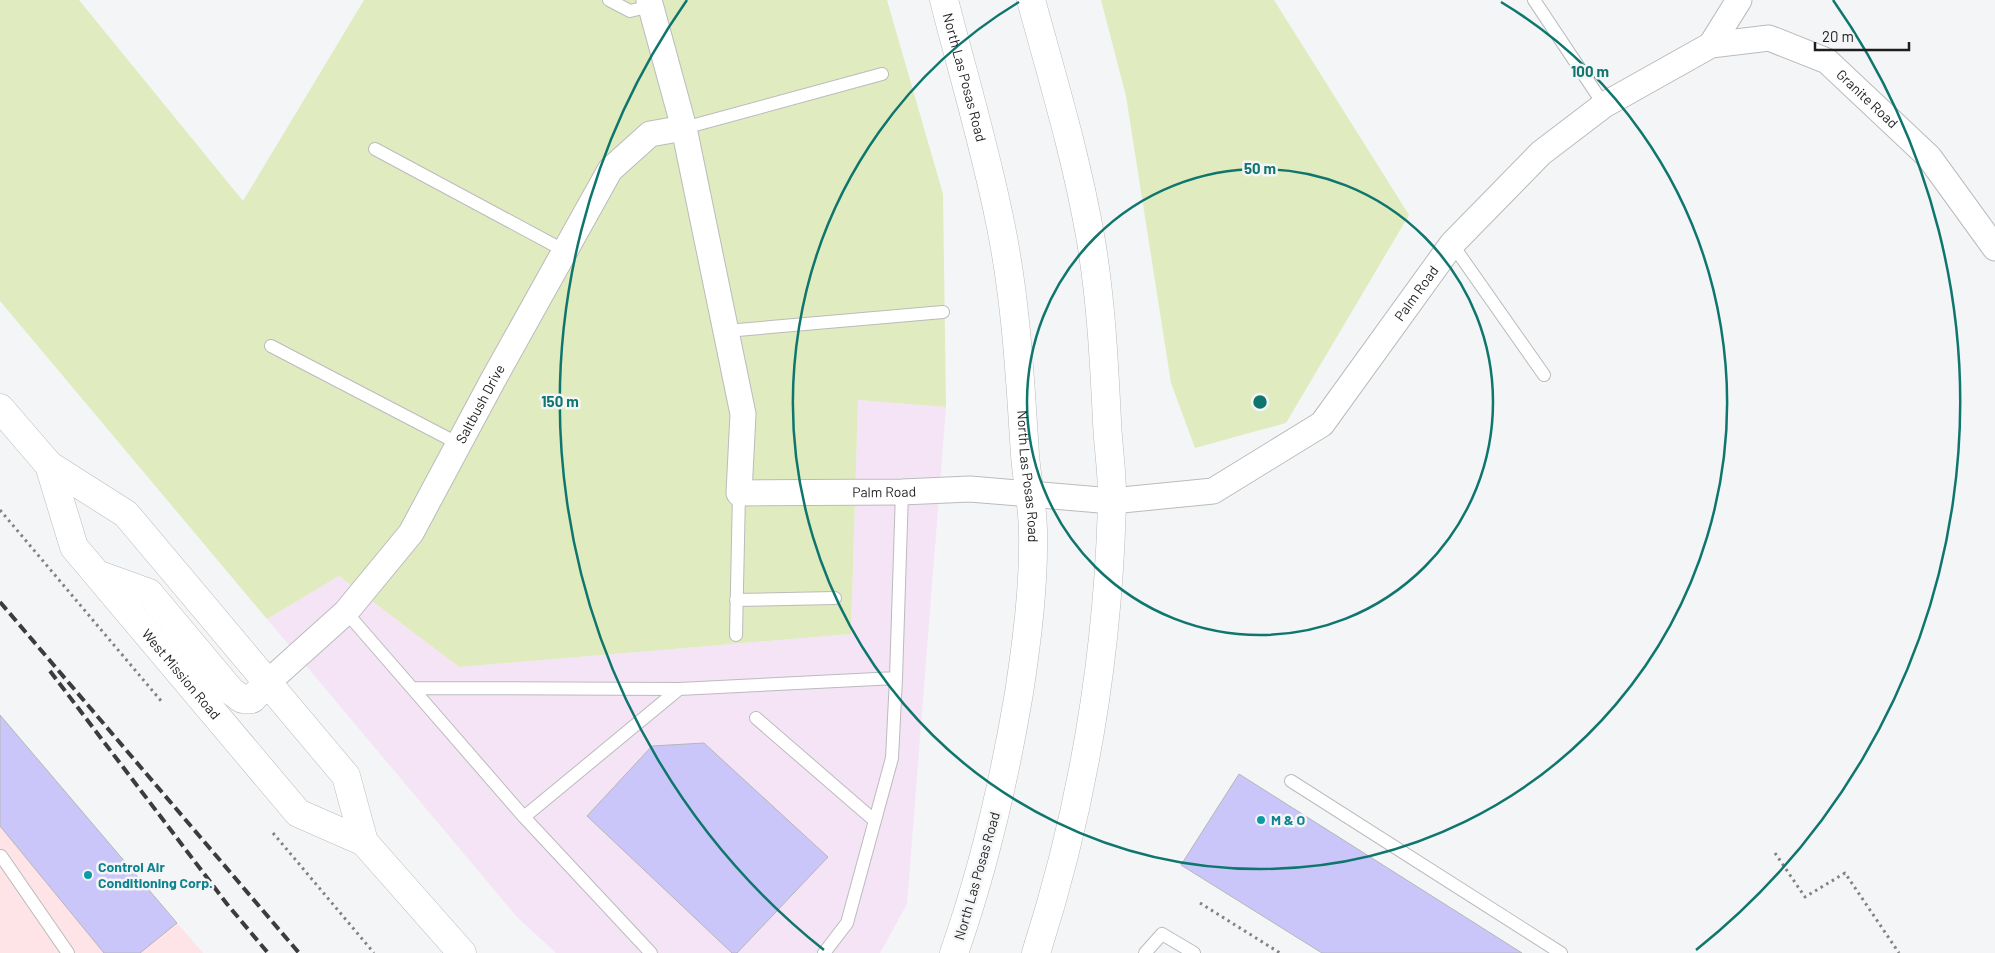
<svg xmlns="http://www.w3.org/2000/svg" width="1995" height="953" viewBox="0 0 1995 953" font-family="Barlow,sans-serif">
	<rect width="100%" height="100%" fill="#f4f5f6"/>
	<!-- commercial -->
	<path fill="#f5e4f6" d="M858,400L946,407L907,904L880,953H556L516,916L267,619L339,576L459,667L851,634Z"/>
	<!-- industrial -->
	<path fill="#fee3e7" d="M0,715L177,923L203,953H0Z"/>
	<!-- green -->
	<path fill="#e1ebc0" d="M0,0H79L243,201L364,0H887L943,194L946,407L858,400L851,634L459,667L339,576L267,619L0,301Z
		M1101,0H1274L1409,215L1286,423L1195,448L1171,383L1126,96Z"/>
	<!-- building -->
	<path fill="#cac6f9" stroke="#b6b6b7" d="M0,715L177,923L140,953H104L0,826Z
		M704,743L828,857L737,953H732L587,816L652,746Z
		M1239,774L1522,953H1322L1181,865Z"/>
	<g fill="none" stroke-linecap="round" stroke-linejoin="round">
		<defs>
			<path id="service" d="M609,0L630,11L651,6
				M1534,0L1604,105
				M684,128L882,74
				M375,149L565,251
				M1452,244L1544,375
				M726,331L943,312
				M271,346L459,444
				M736,600L835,598
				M346,612L524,817L651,953
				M736,635L739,493
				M412,688L679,689L896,678L902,492
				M756,718L875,821
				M1291,781L1561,953
				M524,817L679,689
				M0,858L1,856L68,953
				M824,953L847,923L892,758L896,678
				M1145,953L1162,934L1194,953"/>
			<g id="minor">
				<path id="s1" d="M649,0L684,128L743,414L739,493L902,492L970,489L1112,501L1213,491L1322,424L1452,244L1541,153L1604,105L1711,45L1769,38L1827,61L1929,157L1995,248"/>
				<path d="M1711,45L1739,0"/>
				<path id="s2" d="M267,683L346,612L411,533L493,380L610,170L650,134L684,128"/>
			</g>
			<g id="secondary">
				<path id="s3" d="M944,0C963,74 985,147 1000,222C1016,299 1020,377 1025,455C1027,481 1033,507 1033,533C1034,586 1027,640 1019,693C1004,782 984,868 954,953"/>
				<path d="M1031,0C1053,80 1077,159 1091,241C1101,301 1104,360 1107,421C1108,448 1113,476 1112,503C1108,657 1083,807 1036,953"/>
			</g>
			<g id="primary">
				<path d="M0,408L49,465L126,514L346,776L364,842"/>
				<path id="s4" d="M49,465L74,547L298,813L364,842L462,953"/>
				<path d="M99,575L149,593L231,691L242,699H252L267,683"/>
			</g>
		</defs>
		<!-- service casing -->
		<use href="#service" stroke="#babbbc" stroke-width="14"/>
		<!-- minor casing -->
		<use href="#minor" stroke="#babbbc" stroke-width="27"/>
		<!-- secondary casing -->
		<use href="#secondary" stroke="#babbbc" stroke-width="29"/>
		<!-- primary casing -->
		<use href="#primary" stroke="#babbbc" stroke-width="29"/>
		<!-- path -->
		<path stroke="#828283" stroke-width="3" stroke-dasharray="2.5 4" stroke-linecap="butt" d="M0,510L162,702
			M273,833L374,953
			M1775,853L1805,897L1845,873L1899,953
			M1200,903L1280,953"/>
		<!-- service -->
		<use href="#service" stroke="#fff" stroke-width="12"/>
		<!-- minor -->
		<use href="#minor" stroke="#fff" stroke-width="25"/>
		<!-- secondary -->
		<use href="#secondary" stroke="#fff" stroke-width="28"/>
		<!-- primary -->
		<use href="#primary" stroke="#fff" stroke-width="28"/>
		<!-- rail -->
		<path stroke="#3c3c3d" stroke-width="4" stroke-dasharray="10 5" stroke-linecap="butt" d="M0,602L299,953
			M50,671L227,904L268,953"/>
	</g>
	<!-- distance rings -->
	<g fill="none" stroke="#0f766e" stroke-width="2.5">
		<circle cx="1260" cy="402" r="233"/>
		<path d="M1501 2A467 467 0 1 1 1019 2"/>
		<path d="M824 950A700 700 0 0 1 687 0M1833 0A700 700 0 0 1 1696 950"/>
	</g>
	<!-- markers -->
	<g fill="#0f9aa8" stroke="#f4f5f6" stroke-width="2">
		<circle cx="1261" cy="820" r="5"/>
		<circle cx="88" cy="875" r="5"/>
	</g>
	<g text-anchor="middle" stroke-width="5" stroke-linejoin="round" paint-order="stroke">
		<!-- street labels -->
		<g font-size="14" fill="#1e1e1f" stroke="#f4f5f6">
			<text dy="5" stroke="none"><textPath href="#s3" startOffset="80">North Las Posas Road</textPath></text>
			<text dy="5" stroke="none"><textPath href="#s1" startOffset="1834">Granite Road</textPath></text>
			<text dy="5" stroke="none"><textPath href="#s1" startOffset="1268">Palm Road</textPath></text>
			<text dy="5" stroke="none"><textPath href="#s2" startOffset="355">Saltbush Drive</textPath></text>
			<text dy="5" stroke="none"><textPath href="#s3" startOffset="485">North Las Posas Road</textPath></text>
			<text dy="5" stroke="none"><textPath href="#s1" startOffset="649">Palm Road</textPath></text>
			<text dy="5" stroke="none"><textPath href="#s4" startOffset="252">West Mission Road</textPath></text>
			<text transform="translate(977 876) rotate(-74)" y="5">North Las Posas Road</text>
		</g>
		<!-- culture labels -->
		<g font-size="14" font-weight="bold" fill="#0d838f" stroke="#f4f5f6" text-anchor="start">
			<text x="1271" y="825">M &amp; O</text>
			<text x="98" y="872">Control Air<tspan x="98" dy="16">Conditioning Corp.</tspan></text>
		</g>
	</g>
	<circle cx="1260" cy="402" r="8" fill="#0f766e" stroke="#f4f5f6" stroke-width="2.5"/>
	<g font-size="15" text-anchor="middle" font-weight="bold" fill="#0f766e" stroke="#f4f5f6" stroke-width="5" stroke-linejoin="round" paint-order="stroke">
		<text x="1590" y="77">100 m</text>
		<text x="1260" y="174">50 m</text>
		<text x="560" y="407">150 m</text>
	</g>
	<!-- scale -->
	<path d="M1815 42v8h94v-8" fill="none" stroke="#1e1e1f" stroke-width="2.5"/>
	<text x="1822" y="42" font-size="15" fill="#1e1e1f" stroke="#f4f5f6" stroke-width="4" paint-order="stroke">20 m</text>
</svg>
